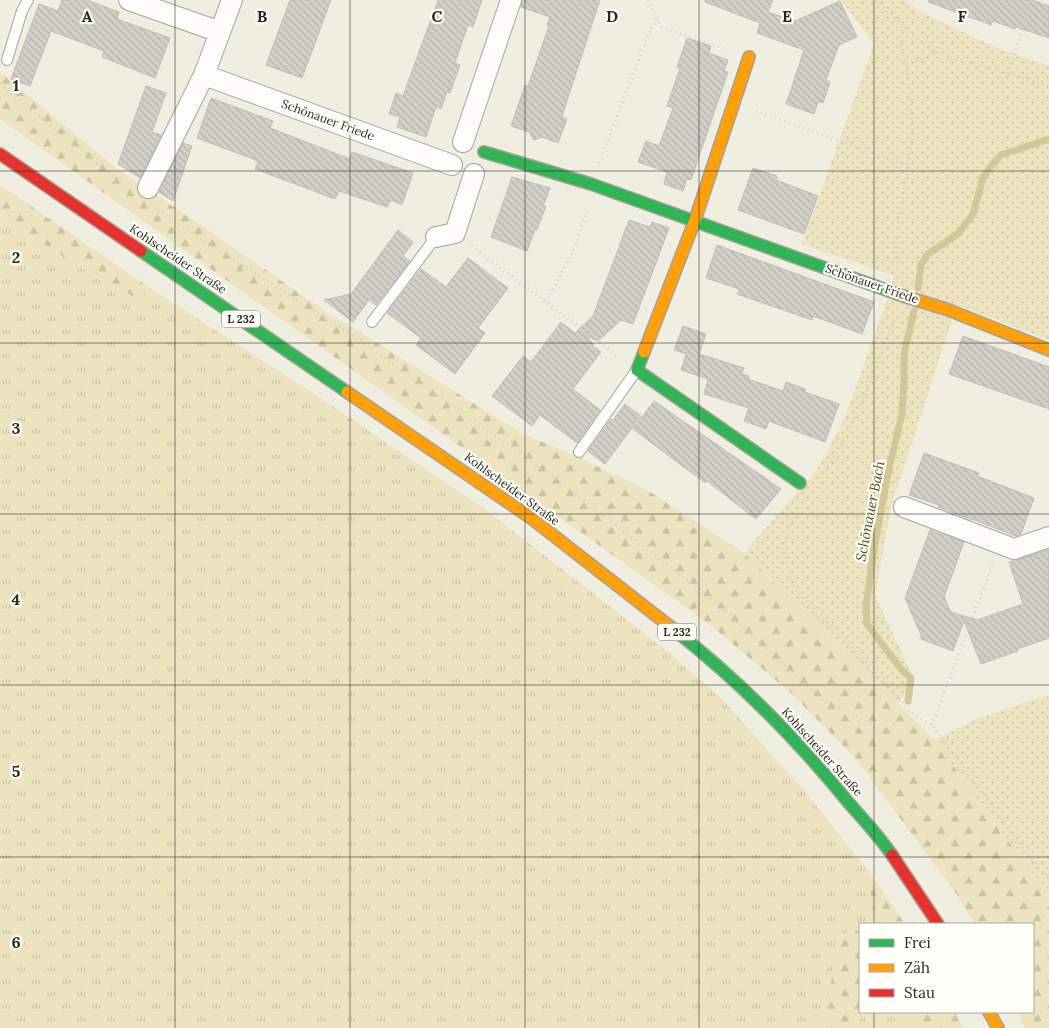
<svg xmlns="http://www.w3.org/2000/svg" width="1049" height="1028" viewBox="0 0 1049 1028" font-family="Lora,serif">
	<defs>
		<pattern id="grass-tufts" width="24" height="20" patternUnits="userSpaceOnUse" patternTransform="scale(1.25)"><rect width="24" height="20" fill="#ede4bf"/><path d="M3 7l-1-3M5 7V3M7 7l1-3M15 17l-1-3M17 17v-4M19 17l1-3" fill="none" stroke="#cbc4a4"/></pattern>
		<pattern id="forest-firs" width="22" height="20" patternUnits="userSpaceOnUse" patternTransform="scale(1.25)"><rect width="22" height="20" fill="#ede4bf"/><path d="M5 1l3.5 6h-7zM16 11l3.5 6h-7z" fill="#cbc4a4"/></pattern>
		<pattern id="park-dots" width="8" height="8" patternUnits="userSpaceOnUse" patternTransform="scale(1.25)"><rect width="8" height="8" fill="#ede4bf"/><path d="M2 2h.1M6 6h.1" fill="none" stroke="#cbc4a4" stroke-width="1.8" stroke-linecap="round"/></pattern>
		<pattern id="building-back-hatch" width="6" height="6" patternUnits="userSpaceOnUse" patternTransform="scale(1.25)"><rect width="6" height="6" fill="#d2d0c6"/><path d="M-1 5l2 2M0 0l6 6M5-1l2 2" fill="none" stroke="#b4b3aa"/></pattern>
	</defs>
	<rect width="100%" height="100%" fill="#f0ede1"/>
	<!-- grass -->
	<path fill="url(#grass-tufts)" d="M0,218L100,278L139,299L150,288L313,393L482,507L667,651L720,697L802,788L868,870L862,873L881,918L882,924H860V931L850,930L839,940L822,1028H0Z
		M862,1012H910L918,1028H858Z"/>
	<!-- forest -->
	<path fill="url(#forest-firs)" d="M0,72L116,168L164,200L331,315L366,336L523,434L576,456L652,493L744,553L898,703L934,739L1025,864L1049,892V1028H1025L1018,1012H1033V924H975L958,896L855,758L789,691L705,621L0,119Z
		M0,185L150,288L139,300L100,278L0,218Z
		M868,870L901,918L905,924H882L881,918L862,873Z
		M850,930L860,931V1012H862L858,1028H822L839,940Z
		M910,1012H955L963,1028H918Z"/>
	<!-- park -->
	<path fill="url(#park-dots)" d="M841,0H906L920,12L998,48L1049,66V340L957,305L891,507L875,595L915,681L898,703L744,553L816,471L843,422L886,303L894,276L802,244L874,44Z
		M1049,695V892L1025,864L934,740L979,718Z"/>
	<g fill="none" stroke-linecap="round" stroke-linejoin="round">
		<!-- stream -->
		<path stroke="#d3c797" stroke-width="7" d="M918,288L921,265L928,254L958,234L973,214L983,178L991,166L1001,155L1049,139
			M908,701L911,678L901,669L867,624L866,607L874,549L888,473L902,414L904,378V354L914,311"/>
	</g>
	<!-- building -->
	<path fill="url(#building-back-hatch)" stroke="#c1beb5" d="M62,0H87L119,12L117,19L170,38L155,78L102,57L104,51L51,31L30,86L11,79L39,4L58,11Z
		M290,0H331L302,78L266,65Z
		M438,0H482L473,27L468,25L455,63L460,65L450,93L447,92L441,109L436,107L426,137L397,127L400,117L389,114L396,93L403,96Z
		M523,0H600L562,116L567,119L558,143L542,137L534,140L529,132L511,126L525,85L528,86L549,26L547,25L550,17L521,7Z
		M705,0H773L768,12L795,21L840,1L857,37L839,45L826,80L830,82L823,103L818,102L814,114L786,104L804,50L757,33L760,23L705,2Z
		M929,0H1032L1049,6V38L1016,27L1015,29L993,21L991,25L928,2Z
		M687,38L711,46L709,53L728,60L724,71L728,72L691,180L687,179L683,191L664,184L667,172L638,162L646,141L659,146L673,108L667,106L680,68L677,67Z
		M146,86L166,93L152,132L161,135L140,178L118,164Z
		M211,98L273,121L270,128L350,159L352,152L413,173L402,205L391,200L387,207L339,191L335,199L255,169L258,161L197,138Z
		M183,143L192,146L173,201L159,192Z
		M753,168L777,176L776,180L818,196L804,234L738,210Z
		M512,177L550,188L543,206H546L537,230H535L527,251L491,237Z
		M629,220L650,227L652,222L669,228L633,324L621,320L598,341L583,335L594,344L592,346L601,352L573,389L600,410L577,443L540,415L532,426L492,396L523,356L531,362L561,322L575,333L593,316Z
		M398,230L413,242L403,256L410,261L376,305L369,300L353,322L324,300L351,294Z
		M717,245L874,302L862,334L813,316L812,320L737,294L739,289L706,278Z
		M468,258L508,288L478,328L485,333L455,374L416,345L421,338L387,313L421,269L446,287Z
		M683,326L706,334L699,354L744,368L742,374L749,376L748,379L783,391L786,382L805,389V392L839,404L825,442L769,421L766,429L744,421L749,408L704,394L708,379L681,370L686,354L674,350Z
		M963,336L1049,367V409L949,374Z
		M654,401L781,489L756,519L707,481L705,483L633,429Z
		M625,404L641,416L605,464L588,451L611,419L613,420Z
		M924,453L979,473L977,476L1034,498L1021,534L1016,536L972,519V520L938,507L939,505L909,495Z
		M930,530L964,542L944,597L951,612L977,620L1023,604L1009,562L1049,550V638L1017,649L1018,651L981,664L964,621L953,651L921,639V635L905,598Z"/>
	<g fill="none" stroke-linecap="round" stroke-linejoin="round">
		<defs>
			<path id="lane" d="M7,60L22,11L28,0
				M372,322L436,237
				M579,452L636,371"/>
			<path id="street" d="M129,0L220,32
				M204,75L452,165
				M463,142L511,0
				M148,188L204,75L232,0
				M436,237L455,233L474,174
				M904,507L1014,549L1049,537"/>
			<path id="fast" d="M484,152L591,184L903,296
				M141,251L347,392
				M644,352L637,370L800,483
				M672,628C737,679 796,738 848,802C863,819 879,836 892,855"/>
			<path id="slow" d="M903,296L946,309L1049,350
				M644,352L695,220L749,57
				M347,392L531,518L672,628
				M989,1012L998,1028"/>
			<path id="jam" d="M0,154L141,251
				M892,855L938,924"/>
		</defs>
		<!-- lane casing -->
		<use href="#lane" stroke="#a5a39a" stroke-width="12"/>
		<!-- street casing -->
		<use href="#street" stroke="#a5a39a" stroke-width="22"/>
		<!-- fast casing -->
		<use href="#fast" stroke="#a5a39a" stroke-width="14"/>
		<!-- slow casing -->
		<use href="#slow" stroke="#a5a39a" stroke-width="14"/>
		<!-- jam casing -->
		<use href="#jam" stroke="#a5a39a" stroke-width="14"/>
		<!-- path -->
		<path stroke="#d0cfcb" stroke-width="3" stroke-dasharray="1 4" stroke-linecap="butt" d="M648,0L661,27L727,49
			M877,0L902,26L935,52L1049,86
			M907,65L935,52
			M1007,73L1033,0
			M0,84L127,188
			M756,111L886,157L908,168
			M599,163L651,28L658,20
			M154,208L359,340L559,481L718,604L828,705L851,712L884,733L910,712
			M472,246L616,355
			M898,268L895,246L913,135L907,65L901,46L902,26
			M546,303L573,251L588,209
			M1021,310L1049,319
			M823,475L852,426L895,318
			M559,481L570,465
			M802,508L791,522L782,548L794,589L885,681L910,712L932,725L1031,858L1049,878
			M932,725L993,563"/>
		<!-- lane -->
		<use href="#lane" stroke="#fdfcfa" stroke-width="10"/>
		<!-- street -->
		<use href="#street" stroke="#fdfcfa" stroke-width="20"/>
		<!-- fast -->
		<use href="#fast" stroke="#30b455" stroke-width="11"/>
		<!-- slow -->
		<use href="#slow" stroke="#ff9f0a" stroke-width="11"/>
		<!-- jam -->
		<use href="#jam" stroke="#e5322d" stroke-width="11"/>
	</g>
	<!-- grid -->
	<path fill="none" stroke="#29271f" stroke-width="1" stroke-opacity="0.55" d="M175,0V1028M350,0V1028M525,0V1028M699,0V1028M874,0V924M0,171H1049M0,343H1049M0,514H1049M0,685H1049M0,857H1049M874,1012V1028"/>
	<g text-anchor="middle" stroke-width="4.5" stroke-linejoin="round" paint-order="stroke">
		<!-- shield labels -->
		<g fill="#fffef9" stroke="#696860" stroke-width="1">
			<rect x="222" y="310.5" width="38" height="17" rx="4"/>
			<rect x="658" y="623.5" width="38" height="17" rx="4"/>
		</g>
		<g font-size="11" font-weight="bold" fill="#29271f">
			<text x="241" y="323">L 232</text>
			<text x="677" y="636">L 232</text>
		</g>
		<!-- street labels -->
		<g font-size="12" fill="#29271f" stroke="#fffef9">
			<text transform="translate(328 120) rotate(20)" y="4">Schönauer Friede</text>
			<text transform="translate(178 259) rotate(34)" y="4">Kohlscheider Straße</text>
			<text transform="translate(872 284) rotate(19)" y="4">Schönauer Friede</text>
			<text transform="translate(512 489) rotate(36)" y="4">Kohlscheider Straße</text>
			<text transform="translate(822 752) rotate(48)" y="4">Kohlscheider Straße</text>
		</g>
		<!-- water labels -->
		<g font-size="14" font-style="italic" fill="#564a19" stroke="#fffef9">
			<text transform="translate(870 511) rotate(-79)" y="5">Schönauer Bach</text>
		</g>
	</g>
	<g font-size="16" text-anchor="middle" font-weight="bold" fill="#29271f" stroke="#fffef9" stroke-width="4.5" stroke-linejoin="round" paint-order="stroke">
		<text x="87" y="22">A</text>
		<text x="262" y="22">B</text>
		<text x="437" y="22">C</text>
		<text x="612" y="22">D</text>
		<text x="787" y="22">E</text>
		<text x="962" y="22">F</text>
		<text x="16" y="91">1</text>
		<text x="16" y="263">2</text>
		<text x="16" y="434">3</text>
		<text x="16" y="605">4</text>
		<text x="16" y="777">5</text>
		<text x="16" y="948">6</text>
	</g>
	<!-- legend -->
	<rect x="859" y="923" width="175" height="90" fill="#fffef9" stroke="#a9a8a2"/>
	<rect x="869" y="939" width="25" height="8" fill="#30b455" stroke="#a9a8a2"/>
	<text x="904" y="948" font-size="15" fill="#29271f">Frei</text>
	<rect x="869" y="964" width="25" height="8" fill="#ff9f0a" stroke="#a9a8a2"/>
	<text x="904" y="973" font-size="15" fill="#29271f">Zäh</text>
	<rect x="869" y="989" width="25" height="8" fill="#e5322d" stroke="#a9a8a2"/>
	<text x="904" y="998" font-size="15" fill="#29271f">Stau</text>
</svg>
